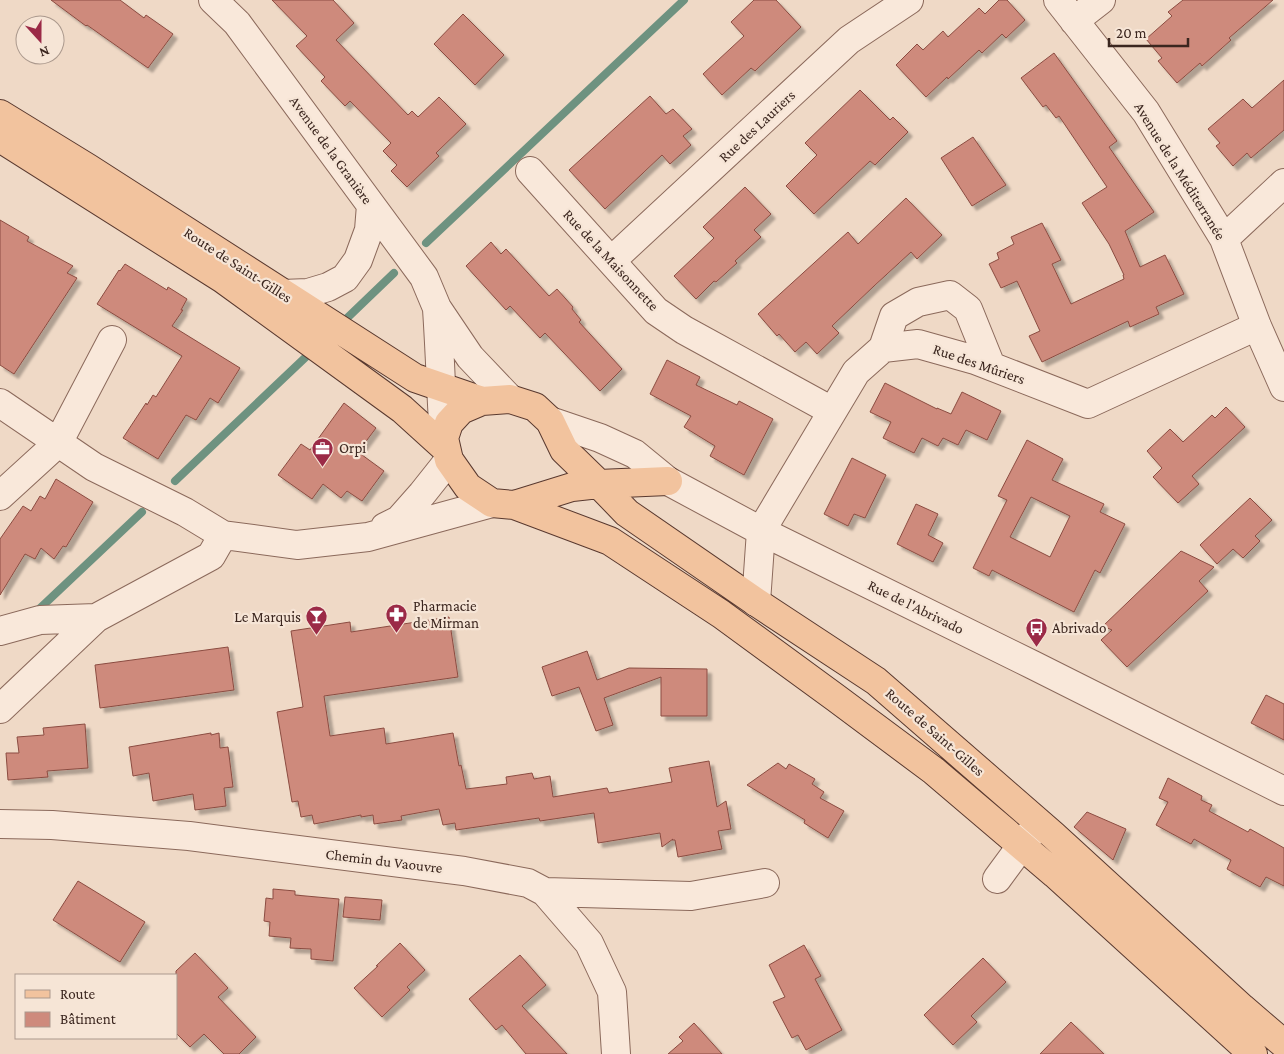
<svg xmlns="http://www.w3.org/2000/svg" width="1284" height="1054" viewBox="0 0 1284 1054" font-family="'Crimson Pro',serif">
	<defs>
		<filter id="shadow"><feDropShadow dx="4.5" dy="4.5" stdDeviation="1" flood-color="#0004"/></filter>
	</defs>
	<rect width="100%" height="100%" fill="#efd9c6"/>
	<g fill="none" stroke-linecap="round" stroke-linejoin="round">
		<!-- stream -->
		<path stroke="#6e9280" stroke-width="8" d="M426,243L684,0
			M344,321L394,273
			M175,481L309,354
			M36,612L142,512"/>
	</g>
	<!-- building -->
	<path fill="#ce8a7c" stroke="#8b4c41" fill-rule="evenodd" filter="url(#shadow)" d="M51,0H120L144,18L146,15L173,34L148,68L87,25L86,26Z
		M272,0H333L354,23L336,40L408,115L412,111L418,117L439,97L466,124L436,153L439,156L407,187L391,171L397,165L383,151L391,143L350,101L345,106L321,81L325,77L296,46L307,36Z
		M754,0H776L801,27L755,71L751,68L722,95L703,74L744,36L731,22Z
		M999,0H1007L1025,20L1006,38L1002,34L982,53L979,50L948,79L947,77L926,97L896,65L917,44L923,50L943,31L948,37L979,8L985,14Z
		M1183,0H1273L1229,38L1231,40L1202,66L1200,63L1177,83L1158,61L1162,58L1146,39L1172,16L1168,12Z
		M463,14L504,55L475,85L434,44Z
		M1054,53L1117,141L1109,147L1154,212L1125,231L1140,267L1165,255L1184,294L1156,307L1159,314L1130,327L1128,321L1042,362L1029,336L1040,331L1017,281L1001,288L989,264L999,259L997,253L1014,244L1011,237L1042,223L1061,260L1052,264L1071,304L1124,279L1123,275H1124L1109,244L1082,203L1107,187L1059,116L1056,118L1046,105L1043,107L1021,78Z
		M1284,80V130L1251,158L1247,153L1233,166L1216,146L1220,143L1208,129L1243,99L1252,108Z
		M860,90L890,120L893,117L908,132L875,165L870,161L814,214L786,186L817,155L805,143Z
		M650,96L666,114L673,109L692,129L683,136L691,145L670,164L662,155L605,209L569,170Z
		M973,137L1006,185L972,206L941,158Z
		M745,187L771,214L754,230L761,237L735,261L737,263L716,282L714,281L696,299L674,276L714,238L703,227Z
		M906,198L942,235L917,259L911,252L874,286L832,326L839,333L817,354L806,342L795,352L779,334L777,336L758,314L848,232L858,244Z
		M0,220L29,237L27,241L73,266L67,273L77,278L14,374L0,365Z
		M491,242L501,254L506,249L549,296L557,289L573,307L572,309L581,320L579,322L622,369L600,391L545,333L540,338L510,306L506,310L466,266Z
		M125,264L167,290L168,287L187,299L181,310H183L172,326L240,368L218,403L210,398L196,420L186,415L158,459L123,438L146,403L147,405L153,395L156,397L182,356L97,304L119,270L120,271Z
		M667,360L700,377L696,385L737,405L739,401L773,419L744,475L710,456L715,446L684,427L691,416L650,394Z
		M885,383L937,409V408L951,414L962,392L1001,411L987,440L966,430L958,445L943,438L938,446L922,438L914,453L883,438L891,422L870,412Z
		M344,403L376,428L358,452L384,471L362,501L347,491L341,498L323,484L312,499L278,475L301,444L310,450Z
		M1226,407L1245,427L1192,476L1199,484L1178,503L1153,477L1162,468L1147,451L1170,429L1183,442L1212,415L1215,418Z
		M1027,440L1063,459L1052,480L1104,504L1100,512L1125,524L1100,573L1095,570L1074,612L992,570L989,576L973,568L1007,500L998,496ZM1031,497L1070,516L1050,557L1010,537Z
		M852,458L886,475L865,518L854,514L848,526L824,514Z
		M56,479L93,502L66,547L63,546L54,559L41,548L35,559L25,554L0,595V539L23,506L31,511L40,496L45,499Z
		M1250,498L1272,520L1255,536L1260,541L1243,558L1233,549L1217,564L1200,545Z
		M916,504L938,514L928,535L943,543L933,562L897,544Z
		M1181,551L1214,567L1199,581L1208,591L1127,667L1101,640L1112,630L1103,626Z
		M449,617L458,677L324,696L330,736L384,728L386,744L453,733L459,766L461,765L466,789L507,784L506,777L532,773L534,779L550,776L553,797L607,788L609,793L672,782L669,768L709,761L717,807L726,801L731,829L718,831L722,849L678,857L675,840H672L673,839L662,847L660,833L598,843L594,813L540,821L539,818L456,830L455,823L443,825L439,809L401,816L402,820L374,824L373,815L361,817V815L314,824L312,815L301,817L298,801L292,802L277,712L303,707L291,631L350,622L351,632Z
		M228,647L234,690L100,708L95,665Z
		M587,651L597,680L629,668L707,669V716H661V677L604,698L613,725L596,731L579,687L552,696L542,667Z
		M1266,695L1284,704V740L1251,723Z
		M85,724L88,768L47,771L48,777L8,780L6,753H19L17,737L44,735L43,728Z
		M211,733V735L219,733L220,748L228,747L233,787L224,788L226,806L195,810L193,794L153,801L149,773L133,776L129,747Z
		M778,763L786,769L789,764L815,779L812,784L824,792L820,798L844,811L828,838L804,823L805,820L747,785Z
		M1168,778L1202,796L1201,800L1212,805L1209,811L1248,832L1250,829L1284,848V886L1266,877L1260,887L1227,869L1231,860L1194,839L1191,844L1156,825L1168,802L1159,798Z
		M1087,812L1126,829L1113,860L1074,827Z
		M78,881L145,922L120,962L53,920Z
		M273,889L295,891V895L339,899L333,961L311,959V949L290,948L291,938L269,936L270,922L264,921L266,898L273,899Z
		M345,897L382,900L380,920L343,917Z
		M400,943L425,970L407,987L410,990L382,1017L354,988L378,966H376Z
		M804,945L821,976L815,979L842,1030L806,1050L798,1035L792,1038L773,1002L785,997L769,965Z
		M195,953L228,988L218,997L256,1037L239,1054H224L204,1034L190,1047L176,1033V971Z
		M520,955L546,985L522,1006L567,1054H526L502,1025L496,1030L469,999Z
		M983,958L1006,982L971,1016L977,1022L953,1045L924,1015Z
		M1071,1022L1104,1054H1040Z
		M694,1023L722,1054H668L683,1041L679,1037Z"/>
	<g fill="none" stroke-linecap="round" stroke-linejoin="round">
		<defs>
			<path id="minor" d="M213,0L237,23L424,277L437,308L470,357L510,399
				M1058,0L1146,112L1224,239L1257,326L1284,387
				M1074,21L1101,0
				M530,171L656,311L684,330L832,411
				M1224,239L1284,183
				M611,261L849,40L909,0
				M282,294L308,293L328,287L345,278L358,260L369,230L371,205
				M437,309C440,352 441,395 444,438
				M883,348L894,316L918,302L950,295L968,309L991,366
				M0,403L94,467L185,512L223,535L297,545L368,537L492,503
				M550,421L600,438L635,454L668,481L761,531L1033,665L1284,791
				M0,496L58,443L112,340
				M385,527L399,520L422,494L449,460
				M756,602L761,531L856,372L883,348L918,344L975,360L1088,404L1257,326
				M0,631L40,620L96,618
				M0,709L96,618L211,556L223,535
				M0,824L52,825L189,836L464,871L528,883L545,892L691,896L765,883
				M997,879L1036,826
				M545,892L589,943L612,992L616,1054"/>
			<path id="major" d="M0,114L88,168L415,378L482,401
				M0,138L223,279L402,409L445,448
				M668,481L599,484L572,487L514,505L492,503L468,487L449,460L444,438L449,423L461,410L482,401L510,399L535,407L550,421L564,450L599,484L627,513L756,602L876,681L1053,835L1242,1008L1284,1044
				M514,505L610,541L721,614L836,698L934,771L1055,874L1253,1054"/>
		</defs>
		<!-- minor casing -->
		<use href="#minor" stroke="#8b695b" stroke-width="30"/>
		<!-- major casing -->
		<use href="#major" stroke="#59392f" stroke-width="30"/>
		<!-- minor -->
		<use href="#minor" stroke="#f9e8da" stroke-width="28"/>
		<!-- major -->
		<use href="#major" stroke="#f2c39e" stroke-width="28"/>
	</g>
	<!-- icons -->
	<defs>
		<symbol id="office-pin" viewBox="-11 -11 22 30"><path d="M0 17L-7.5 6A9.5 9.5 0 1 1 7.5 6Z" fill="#9b2a47" stroke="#f6e5d6"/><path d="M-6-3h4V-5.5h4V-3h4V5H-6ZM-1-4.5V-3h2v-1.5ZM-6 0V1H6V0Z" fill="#fff"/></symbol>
		<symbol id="pharmacy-pin" viewBox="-11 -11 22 30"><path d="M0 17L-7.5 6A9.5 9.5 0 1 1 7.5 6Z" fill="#9b2a47" stroke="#f6e5d6"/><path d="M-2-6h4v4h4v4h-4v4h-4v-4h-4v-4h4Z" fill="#fff"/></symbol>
		<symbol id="bar-pin" viewBox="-11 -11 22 30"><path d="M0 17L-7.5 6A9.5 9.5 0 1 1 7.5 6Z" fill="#9b2a47" stroke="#f6e5d6"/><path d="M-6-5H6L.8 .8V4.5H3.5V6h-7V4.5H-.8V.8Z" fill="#fff"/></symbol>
		<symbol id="bus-pin" viewBox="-11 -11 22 30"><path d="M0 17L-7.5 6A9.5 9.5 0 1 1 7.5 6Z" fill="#9b2a47" stroke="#f6e5d6"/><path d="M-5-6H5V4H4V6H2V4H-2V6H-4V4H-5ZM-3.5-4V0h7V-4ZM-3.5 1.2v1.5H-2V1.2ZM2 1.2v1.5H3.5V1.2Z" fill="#fff"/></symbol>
	</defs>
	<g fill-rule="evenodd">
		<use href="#office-pin" x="310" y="436" width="25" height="34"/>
		<use href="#pharmacy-pin" x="384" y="602" width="25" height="34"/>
		<use href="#bar-pin" x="304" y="604" width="25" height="34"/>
		<use href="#bus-pin" x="1024" y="616" width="25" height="34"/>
	</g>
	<g text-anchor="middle" stroke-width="4.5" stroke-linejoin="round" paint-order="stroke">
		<!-- street labels -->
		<g font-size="15" fill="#3b261f" stroke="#f6e5d6">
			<text transform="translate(757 126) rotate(-43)" y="5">Rue des Lauriers</text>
			<text transform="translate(331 150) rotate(54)" y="5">Avenue de la Granière</text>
			<text transform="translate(1180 171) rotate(58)" y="5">Avenue de la Méditerranée</text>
			<text transform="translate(611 260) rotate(47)" y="5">Rue de la Maisonnette</text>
			<text transform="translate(238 265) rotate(33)" y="5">Route de Saint-Gilles</text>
			<text transform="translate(979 364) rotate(19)" y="5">Rue des Mûriers</text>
			<text transform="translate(916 607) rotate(26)" y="5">Rue de l'Abrivado</text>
			<text transform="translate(935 732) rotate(41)" y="5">Route de Saint-Gilles</text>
			<text transform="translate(384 861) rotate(7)" y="5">Chemin du Vaouvre</text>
		</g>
		<!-- poi labels -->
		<g font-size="15" fill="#3b261f" stroke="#f6e5d6" text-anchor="start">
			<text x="339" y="453">Orpi</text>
			<text x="413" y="611">Pharmacie<tspan x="413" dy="17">de Mirman</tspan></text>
			<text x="301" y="622" text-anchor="end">Le Marquis</text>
			<text x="1052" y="633">Abrivado</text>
		</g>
	</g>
	<!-- legend -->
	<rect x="15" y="974" width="162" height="65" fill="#f6e5d6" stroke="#ab998d"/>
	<rect x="25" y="990" width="25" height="8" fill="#f2c39e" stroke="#ab998d"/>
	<text x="60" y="999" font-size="15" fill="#3b261f">Route</text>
	<rect x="25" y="1012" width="25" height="15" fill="#ce8a7c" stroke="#ab998d"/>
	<text x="60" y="1024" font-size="15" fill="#3b261f">Bâtiment</text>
	<!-- north arrow -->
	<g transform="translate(40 40) rotate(159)"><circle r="24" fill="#f6e5d6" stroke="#ab998d"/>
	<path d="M0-4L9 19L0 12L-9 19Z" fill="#9b2a47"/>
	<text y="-8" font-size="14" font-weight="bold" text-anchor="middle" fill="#3b261f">N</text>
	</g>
	<!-- scale -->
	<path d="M1109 38v8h79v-8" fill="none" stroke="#3b261f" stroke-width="2.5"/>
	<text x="1116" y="38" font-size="15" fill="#3b261f" stroke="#f6e5d6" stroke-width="4" paint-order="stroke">20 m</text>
</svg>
